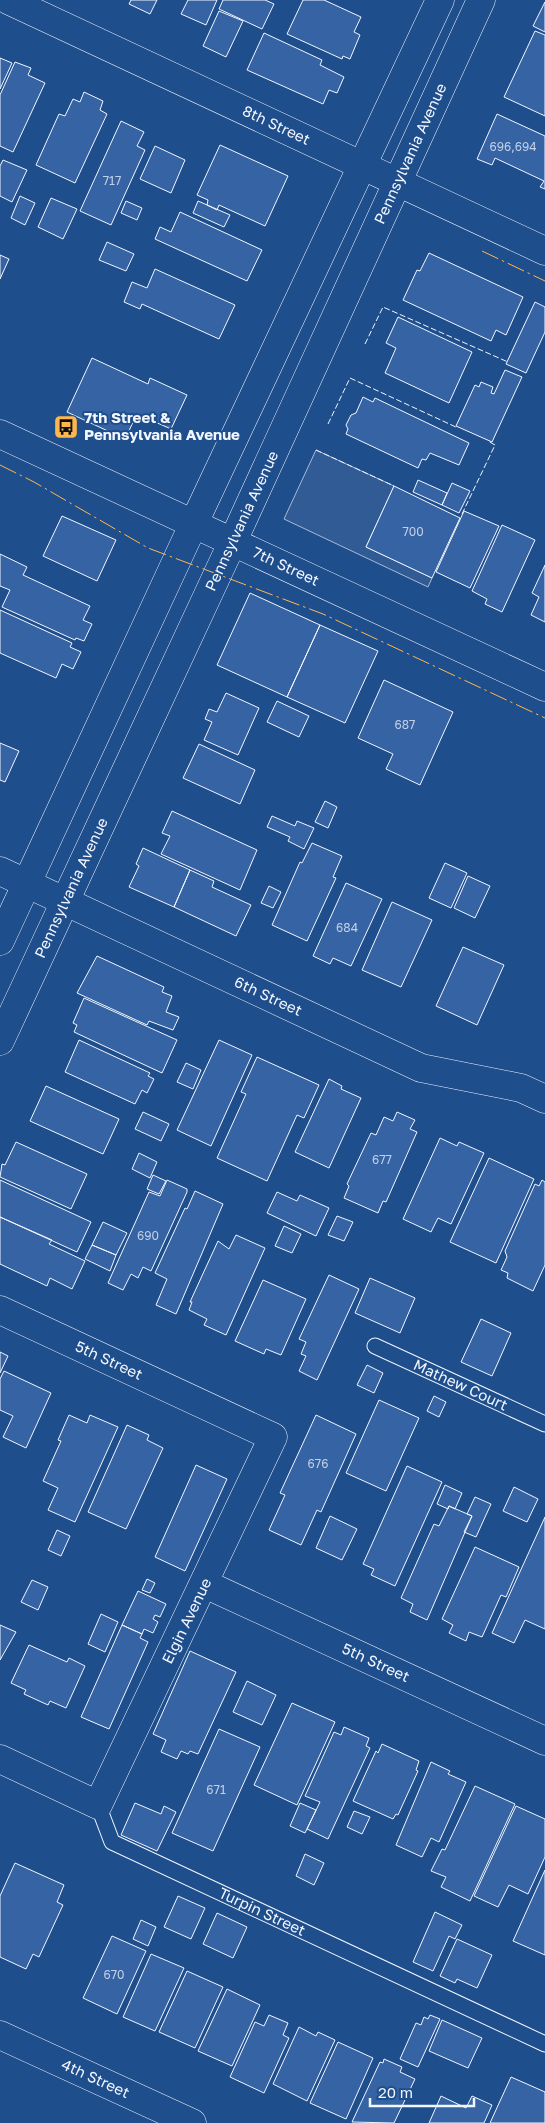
<svg xmlns="http://www.w3.org/2000/svg" width="545" height="2123" viewBox="0 0 545 2123" font-family="'Golos Text',sans-serif">
	<rect width="100%" height="100%" fill="#1f4e8c"/>
	<!-- parking -->
	<path fill="#305b95" stroke="#a8bbd7" d="M316,450L394,486L366,547L432,578L428,587L284,519Z"/>
	<!-- building -->
	<path fill="#3563a3" stroke="#f2f6ff" d="M131,0H157L150,14L129,4Z
		M188,0H217L206,25L181,14Z
		M223,0H265L274,4L262,29L219,9Z
		M303,0H324L361,17L354,32L360,35L350,59L343,56L342,59L287,34Z
		M545,2V32L533,26Z
		M219,11L243,21L226,57L203,46Z
		M535,31L545,35V116L504,97Z
		M264,33L322,60L320,65L344,77L337,93L329,90L323,104L247,70Z
		M0,58L12,63L0,89Z
		M15,62L31,68L28,75L45,83L13,152L0,146V95Z
		M84,92L103,101L100,110L107,114L75,183L36,165L59,114L65,116L73,99L80,102Z
		M497,114L545,136V189L540,187L544,181L495,158L492,165L477,159Z
		M121,121L144,132L137,146L145,150L111,225L80,211Z
		M220,145L288,176L265,226L219,205L217,210L207,205L208,200L197,195Z
		M155,146L185,160L171,193L140,179Z
		M3,160L27,170L12,202L0,196V166Z
		M20,196L35,203L25,225L11,218Z
		M51,198L77,209L63,239L38,227Z
		M126,201L142,208L137,220L121,213Z
		M198,201L230,215L224,227L193,213Z
		M180,212L262,250L247,281L155,239L160,227L171,232Z
		M107,242L134,254L126,271L99,260Z
		M429,253L523,297L506,335L496,330L491,341L403,300L417,270L420,271Z
		M0,255L9,259L0,279Z
		M155,269L235,305L219,339L142,304L140,309L124,302L132,282L147,288Z
		M535,302L545,307V332L526,373L506,364Z
		M398,317L472,352L449,403L385,373L396,348L386,343Z
		M92,358L148,384L150,378L187,395L171,429L137,414L125,439L67,412Z
		M505,370L522,377L492,442L456,426L475,385L479,387L481,382L493,387L491,393L494,394Z
		M363,397L373,402L375,398L469,443L459,465L430,453L426,460L422,459L418,468L346,434L348,429L346,425L351,415L356,413Z
		M418,480L447,493L442,505L413,492Z
		M452,483L470,491L459,513L442,505Z
		M394,486L460,518L432,578L366,547Z
		M464,511L499,526L470,588L436,572Z
		M62,516L116,540L97,581L43,556Z
		M502,525L535,540L502,612L485,604L487,599L472,591Z
		M0,554L27,567L23,575L90,606L83,620L92,624L84,641L76,638L75,640L2,607L10,590L0,586Z
		M545,565V622L531,615L539,597L532,593Z
		M250,593L320,625L287,697L217,665Z
		M0,610L72,643L70,647L81,652L73,669L62,664L56,678L0,653Z
		M320,625L378,651L345,723L287,697Z
		M384,680L453,712L420,785L386,769L393,754L358,738Z
		M226,693L259,708L238,755L204,740L212,722L205,719L209,709L217,712Z
		M277,701L309,716L299,737L267,722Z
		M0,743L19,751L5,782L0,780Z
		M199,744L255,770L240,804L183,778Z
		M325,801L337,807L328,828L315,822Z
		M172,811L257,850L240,890L161,854L170,836L162,833Z
		M272,816L295,826L297,821L314,828L304,849L288,841L290,837L267,827Z
		M312,843L342,856L333,877L336,878L307,941L272,925L300,862L302,863Z
		M143,848L190,870L174,907L129,887L139,866L136,864Z
		M445,863L467,873L451,908L429,898Z
		M190,870L214,881L212,887L251,905L236,936L174,907Z
		M468,876L490,886L475,918L454,908Z
		M346,883L382,899L351,966L333,958L330,964L313,956Z
		M269,886L281,892L273,908L261,903Z
		M392,902L432,920L401,987L362,970Z
		M463,947L504,965L477,1025L436,1006Z
		M97,956L164,987L162,992L172,996L166,1012L179,1017L173,1030L149,1021L147,1025L77,993Z
		M84,998L177,1040L162,1073L74,1032L77,1025L73,1023Z
		M79,1040L150,1073L148,1076L154,1079L147,1093L142,1090L135,1104L65,1072Z
		M219,1040L252,1055L211,1146L177,1130Z
		M257,1057L319,1085L304,1118L297,1115L267,1181L217,1158L246,1094L241,1092Z
		M186,1063L201,1070L193,1089L177,1082Z
		M329,1079L342,1086L341,1089L361,1098L329,1168L295,1152Z
		M46,1086L119,1119L103,1154L30,1121Z
		M143,1112L169,1124L161,1141L135,1129Z
		M397,1112L415,1120L410,1129L417,1132L386,1202L383,1201L378,1213L344,1198L349,1186L347,1184L371,1133L376,1135L384,1117L393,1121Z
		M440,1138L457,1146L459,1142L484,1153L451,1224L438,1218L431,1232L403,1219Z
		M16,1142L87,1174L71,1209L0,1177L2,1164L5,1165Z
		M139,1153L157,1162L150,1178L132,1169Z
		M489,1158L534,1179L496,1263L450,1242Z
		M153,1175L166,1181L159,1194L147,1189Z
		M0,1180L91,1222L77,1252L0,1217Z
		M167,1180L187,1189V1192L151,1271L143,1267L138,1278L131,1274L123,1290L108,1283L149,1192L160,1196Z
		M542,1180L545,1182V1265L533,1291L507,1278L508,1273L501,1270L507,1257L505,1251L535,1184L539,1186Z
		M195,1191L223,1204L176,1314L156,1305L167,1279L155,1273L185,1208L187,1209Z
		M277,1192L297,1201L300,1195L329,1208L316,1236L267,1213Z
		M337,1216L353,1222L344,1241L328,1235Z
		M0,1217L52,1240L49,1244L85,1261L72,1289L50,1278L47,1286L0,1264Z
		M103,1222L127,1233L116,1255L92,1245Z
		M284,1226L301,1234L292,1253L275,1246Z
		M236,1235L265,1248L226,1335L204,1325L207,1319L189,1310L192,1302H190L218,1241L229,1249Z
		M92,1245L116,1255L110,1271L85,1259Z
		M329,1275L359,1289L317,1380L299,1371L306,1356L301,1354L306,1342L299,1339Z
		M370,1278L415,1298L400,1333L355,1313Z
		M263,1280L306,1299L281,1355L266,1349L264,1354L235,1341Z
		M481,1319L511,1333L492,1376L461,1362Z
		M0,1352L8,1356L0,1373Z
		M367,1365L383,1373L374,1393L357,1385Z
		M4,1371L51,1393L26,1448L3,1437L13,1416L0,1410V1379Z
		M434,1396L446,1402L439,1417L427,1411Z
		M379,1400L419,1418L386,1491L346,1473Z
		M69,1415L87,1423L90,1415L118,1427L75,1522L48,1510L58,1488L43,1481L61,1441L58,1440Z
		M316,1415L356,1434L321,1512L317,1510L301,1545L269,1530L285,1495L280,1493Z
		M127,1425L149,1435L147,1440L163,1448L126,1529L88,1512Z
		M196,1465L227,1479L185,1571L155,1557Z
		M407,1466L442,1482L395,1586L371,1575L374,1569L363,1564Z
		M445,1485L462,1493L455,1509L449,1506L448,1509L437,1504Z
		M514,1487L538,1499L527,1522L503,1511Z
		M475,1497L491,1504L476,1537L464,1532L472,1516L467,1514Z
		M449,1506L472,1516L427,1620L410,1612L413,1604L401,1598L434,1524L439,1526Z
		M330,1516L357,1529L342,1560L316,1548Z
		M545,1517V1629L525,1620L514,1643L492,1633Z
		M57,1530L70,1536L61,1556L48,1550Z
		M475,1547L519,1567L506,1597L501,1595L482,1637L469,1632L466,1641L449,1633L453,1625L442,1619Z
		M147,1579L155,1583L150,1593L142,1590Z
		M32,1580L48,1587L38,1610L21,1602Z
		M138,1591L166,1604L160,1617L155,1615L153,1619L158,1622L153,1633L144,1629L142,1634L122,1625Z
		M101,1614L118,1622L105,1652L88,1644Z
		M0,1625L16,1632L0,1660Z
		M122,1625L142,1634L140,1638L148,1642L109,1729L81,1717Z
		M29,1645L67,1662L69,1658L85,1666L66,1708L50,1701L48,1705L24,1694L26,1690L11,1683Z
		M190,1651L236,1672L198,1754L190,1751L188,1754L181,1751L177,1759L161,1752L166,1740L153,1734Z
		M247,1681L276,1695L262,1725L233,1712Z
		M292,1703L335,1722L297,1805L254,1785Z
		M344,1727L369,1738L366,1746L370,1748L328,1839L307,1829L320,1802L305,1796L334,1732L341,1735Z
		M219,1729L260,1747L213,1851L172,1833Z
		M382,1744L419,1761L416,1770L418,1771L398,1815L396,1814L393,1819L353,1801L376,1751L378,1753Z
		M431,1762L450,1771L448,1774L466,1782L439,1842L431,1838L422,1857L396,1845Z
		M475,1786L515,1804L470,1901L441,1887L446,1877L431,1871L442,1849L445,1850Z
		M135,1803L161,1814L164,1806L176,1812L157,1851L121,1835Z
		M300,1803L316,1810L305,1833L290,1826Z
		M516,1806L545,1819V1857L528,1894L509,1885L498,1907L474,1896Z
		M354,1811L370,1817L362,1834L347,1827Z
		M305,1854L324,1863L314,1885L296,1876Z
		M15,1863L64,1885L57,1902L63,1905L39,1957L33,1954L26,1969L0,1957V1896Z
		M545,1870V1955L513,1941Z
		M178,1896L205,1908L191,1939L164,1927Z
		M435,1912L462,1925L455,1939L449,1936L433,1971L413,1962Z
		M217,1913L247,1927L233,1958L203,1944Z
		M141,1920L156,1927L148,1946L133,1939Z
		M112,1936L146,1951L117,2014L83,1998Z
		M457,1939L492,1955L477,1988L457,1979L455,1983L440,1976Z
		M151,1954L184,1968L155,2031L123,2017Z
		M187,1971L223,1987L195,2048L159,2032Z
		M227,1989L260,2005L232,2066L198,2051Z
		M269,2015L288,2023L283,2035L289,2038L264,2093L230,2077L255,2022L264,2026Z
		M430,2015L440,2019L418,2067L400,2059L416,2023L421,2025L424,2017L428,2019Z
		M442,2020L482,2038L468,2068L429,2051Z
		M299,2027L316,2036L318,2032L335,2040L307,2101L273,2084Z
		M338,2042L373,2058L346,2119L310,2103Z
		M384,2059L402,2067L400,2072L415,2079L394,2123L352,2122L380,2062L383,2063Z
		M511,2077L545,2092V2123H490Z
		M441,2096L466,2108L472,2096L492,2105L484,2123H429Z"/>
	<g fill="none" stroke-linecap="round" stroke-linejoin="round">
		<defs>
			<g id="service">
				<path id="s1" d="M375,1346L545,1424"/>
				<path id="s2" d="M98,1805L112,1842L545,2044"/>
			</g>
			<g id="minor">
				<path id="s3" d="M8,0L545,251"/>
				<path id="s4" d="M0,871L421,1068L521,1088L545,1099"/>
				<path d="M0,941L194,523"/>
				<path id="s5" d="M0,1041L233,541"/>
				<path id="s6" d="M0,1310L273,1437L98,1805L0,1759"/>
				<path id="s7" d="M205,1584L545,1741"/>
				<path id="s8" d="M0,2035L192,2123"/>
			</g>
			<g id="tertiary">
				<path id="s9" d="M0,434L545,687"/>
				<path d="M194,523L440,0"/>
				<path id="s10" d="M233,541L481,0"/>
			</g>
		</defs>
		<!-- service casing -->
		<use href="#service" stroke="#f2f6ff" stroke-width="17"/>
		<!-- minor casing -->
		<use href="#minor" stroke="#f2f6ff" stroke-width="29"/>
		<!-- tertiary casing -->
		<use href="#tertiary" stroke="#f2f6ff" stroke-width="29"/>
		<!-- service -->
		<use href="#service" stroke="#1f4e8c" stroke-width="15"/>
		<!-- minor -->
		<use href="#minor" stroke="#1f4e8c" stroke-width="28"/>
		<!-- tertiary -->
		<use href="#tertiary" stroke="#1f4e8c" stroke-width="28"/>
		<!-- fence -->
		<path stroke="#f2f6ff" stroke-width="1" stroke-dasharray="6 2.5" stroke-linecap="butt" d="M365,344L383,307L508,362
			M328,424L350,378L458,428
			M316,450L394,486
			M462,514L495,445L488,441"/>
		<!-- power -->
		<path stroke="#ffb74d" stroke-width="1" stroke-dasharray="18 4 2.5 4" stroke-linecap="butt" d="M482,251L545,281
			M0,465L34,482L148,548L323,614L545,718"/>
	</g>
	<!-- icons -->
	<defs>
		<symbol id="bus-square" viewBox="-11 -11 22 22"><rect x="-9" y="-9" width="18" height="18" rx="4" fill="#ffb74d" stroke="#1f4e8c"/><path d="M-5-6H5V4H4V6H2V4H-2V6H-4V4H-5ZM-3.5-4V0h7V-4ZM-3.5 1.2v1.5H-2V1.2ZM2 1.2v1.5H3.5V1.2Z" fill="#111"/></symbol>
	</defs>
	<g fill-rule="evenodd">
		<use href="#bus-square" x="52" y="413" width="28" height="28"/>
	</g>
	<g text-anchor="middle" stroke-width="4" stroke-linejoin="round" paint-order="stroke">
		<!-- number labels -->
		<g font-size="12" fill="#c3d1e8">
			<text x="513" y="151">696,694</text>
			<text x="112" y="185">717</text>
			<text x="413" y="536">700</text>
			<text x="405" y="729">687</text>
			<text x="347" y="932">684</text>
			<text x="382" y="1164">677</text>
			<text x="148" y="1240">690</text>
			<text x="318" y="1468">676</text>
			<text x="216" y="1794">671</text>
			<text x="114" y="1979">670</text>
		</g>
		<!-- street labels -->
		<g font-size="15" fill="#f2f6ff" stroke="#1f4e8c">
			<text dy="5" stroke="none"><textPath href="#s3" startOffset="296">8th Street</textPath></text>
			<text dy="5" stroke="none"><textPath href="#s10" startOffset="426">Pennsylvania Avenue</textPath></text>
			<text transform="translate(242 521) rotate(-65)" y="5">Pennsylvania Avenue</text>
			<text dy="5" stroke="none"><textPath href="#s9" startOffset="315">7th Street</textPath></text>
			<text dy="5" stroke="none"><textPath href="#s5" startOffset="169">Pennsylvania Avenue</textPath></text>
			<text dy="5" stroke="none"><textPath href="#s4" startOffset="296">6th Street</textPath></text>
			<text dy="5" stroke="none"><textPath href="#s6" startOffset="120">5th Street</textPath></text>
			<text dy="5" stroke="none"><textPath href="#s1" startOffset="94">Mathew Court</textPath></text>
			<text transform="translate(187 1621) rotate(-64)" y="5">Elgin Avenue</text>
			<text dy="5" stroke="none"><textPath href="#s7" startOffset="188">5th Street</textPath></text>
			<text dy="5" stroke="none"><textPath href="#s2" startOffset="205">Turpin Street</textPath></text>
			<text dy="5" stroke="none"><textPath href="#s8" startOffset="105">4th Street</textPath></text>
		</g>
		<!-- poi labels -->
		<g font-size="15" font-weight="bold" fill="#f2f6ff" stroke="#1f4e8c" text-anchor="start">
			<text x="84" y="423">7th Street &amp;<tspan x="84" dy="17">Pennsylvania Avenue</tspan></text>
		</g>
	</g>
	<!-- scale -->
	<path d="M370 2098v8h104v-8" fill="none" stroke="#f2f6ff" stroke-width="2.5"/>
	<text x="378" y="2098" font-size="15" fill="#f2f6ff" stroke="#1f4e8c" stroke-width="4" paint-order="stroke">20 m</text>
</svg>
